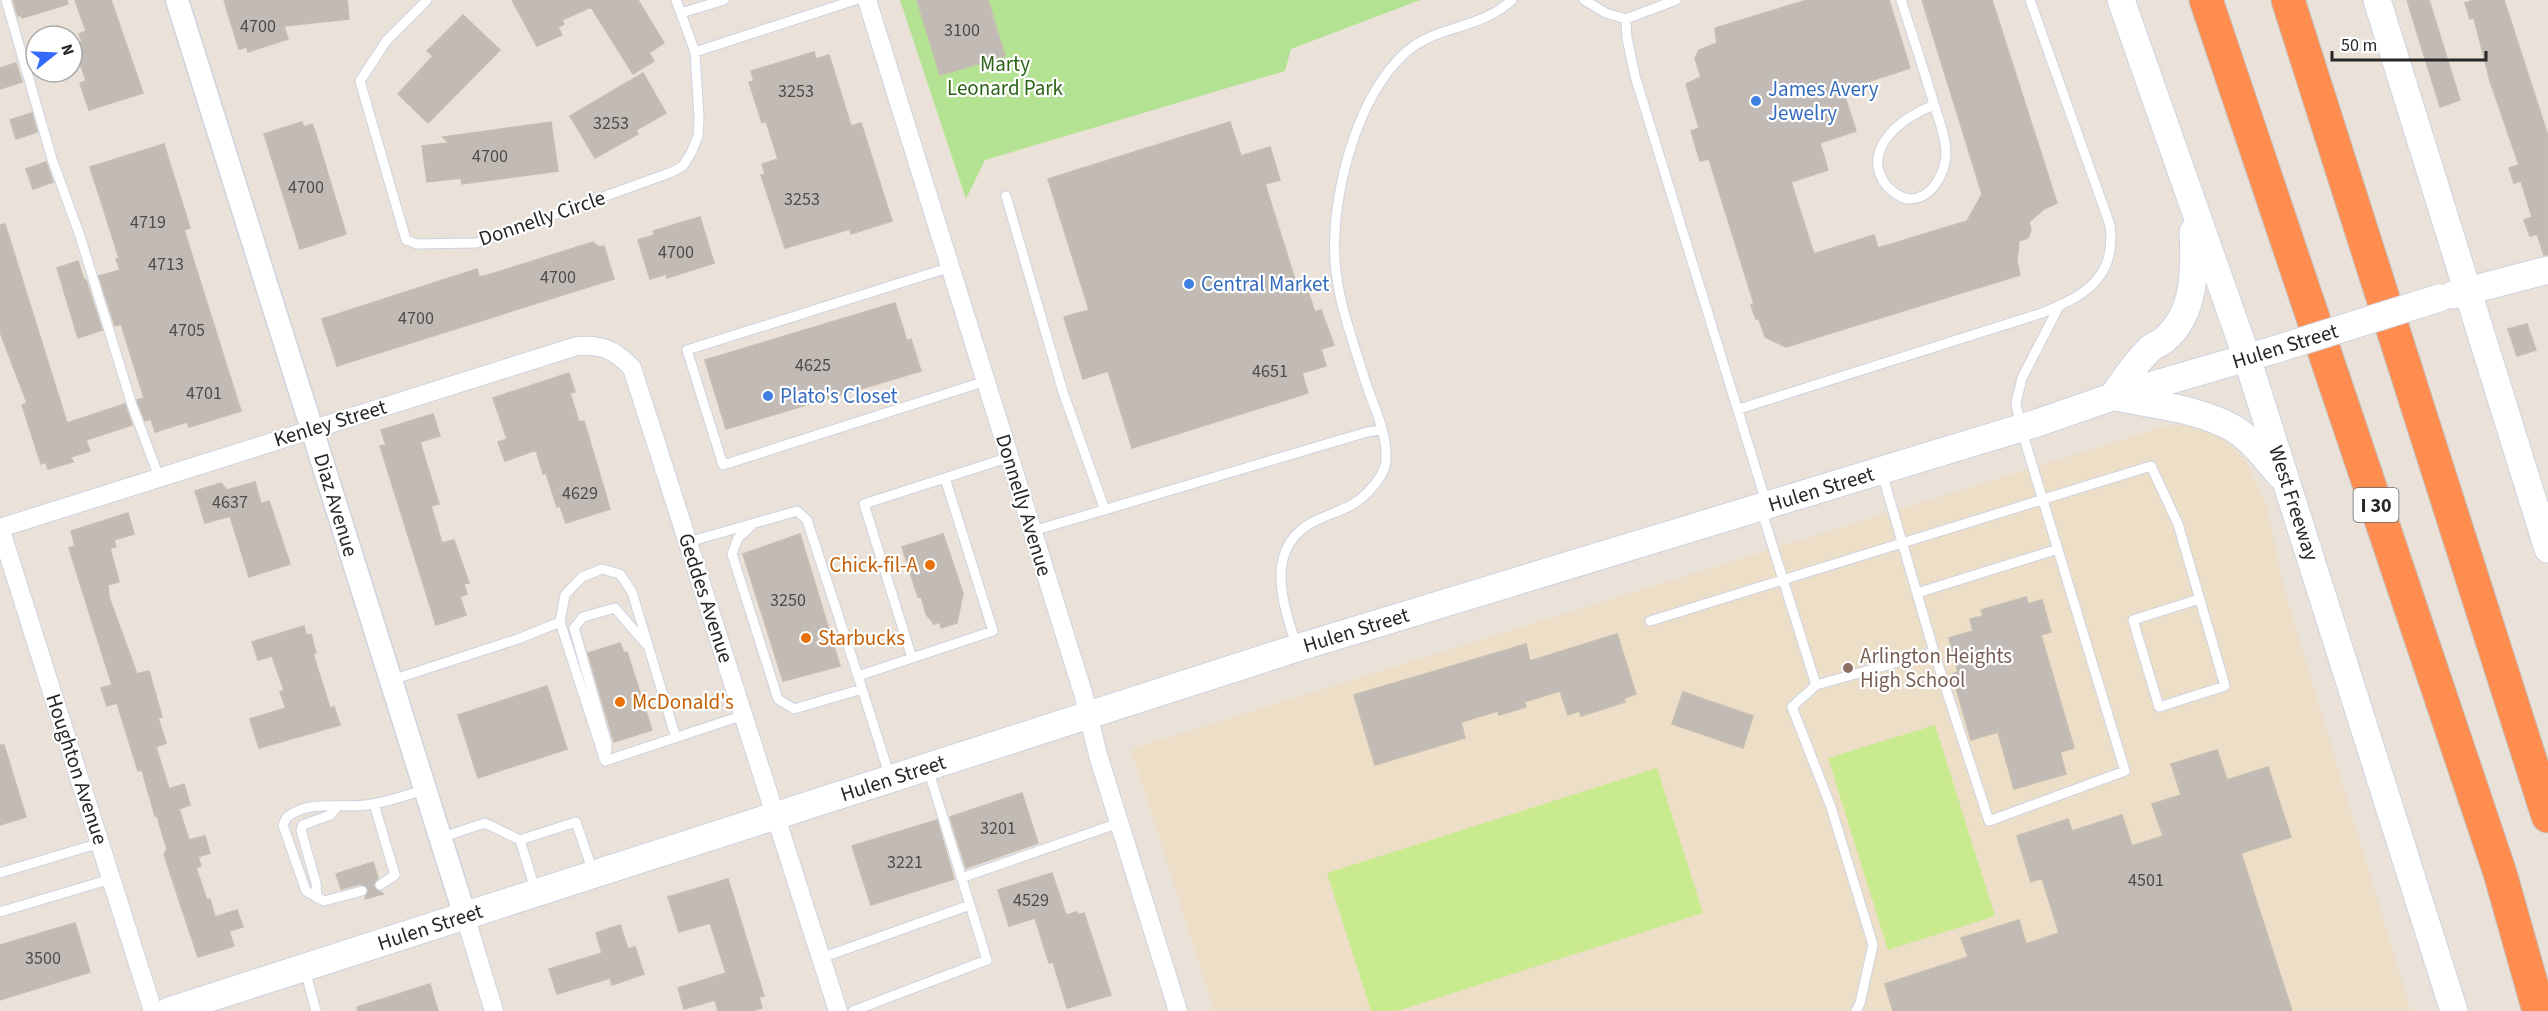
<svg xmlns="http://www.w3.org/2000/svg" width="2548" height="1011" viewBox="0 0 2548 1011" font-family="'Source Sans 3',sans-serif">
	<rect width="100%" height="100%" fill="#eae1d8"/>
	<!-- education -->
	<path fill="#eddec7" d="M2169,425L2199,426L2224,438L2247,463L2266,503L2284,588L2411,1011H1214L1131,749Z"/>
	<!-- green -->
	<path fill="#b4e293" d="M900,0H1420L1291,49L1285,71L985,160L966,199Z"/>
	<!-- pitch -->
	<path fill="#caea8f" d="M1935,725L1995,916L1888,950L1828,758Z
		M1657,768L1703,913L1397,1011H1371L1327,873Z"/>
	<!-- building -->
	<path fill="#c2bbb5" stroke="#c5bdb2" stroke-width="1.5" d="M13,0H67L68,4L22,18L21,15L18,16Z
		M75,0H111L143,93L89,110L80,83L86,81L74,44L82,42L79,34L86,31Z
		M224,0H347L349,19L284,26L288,39L248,52L247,47L239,49Z
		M512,0H638L664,43L649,53L654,61L633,74L591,7L562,20L564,24L558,27L562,35L537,46Z
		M917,0H988L1005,56L940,75Z
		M1807,0H1889L1910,68L1843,90L1856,131L1820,143L1828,170L1791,182L1814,254L1874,235L1878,248L1967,221L1982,194L1922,0H1992L2057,203L2044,209L2029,222L2031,230L2028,238L2019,241L2017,261L2020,275L1786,347L1765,337L1759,319H1756L1751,305L1754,304L1709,159L1700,161L1691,131L1699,128L1686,84L1701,77L1695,58L1699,50L1717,43L1715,28Z
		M2407,0H2429L2460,100L2440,107Z
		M2474,0H2504L2548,136V255H2544L2537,234L2530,236L2524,220L2532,217L2521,181L2514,183L2509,168L2519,165L2490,81L2474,18L2470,19L2465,3Z
		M463,15L500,50L428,123L398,94L433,56L427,51Z
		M814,52L816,59L829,55L851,126L861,123L892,221L851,234L850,229L785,248L761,175L765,174L762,164L778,159L766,121L762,123L749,82L754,81L751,71Z
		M16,63L22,82L0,89V68Z
		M643,73L666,113L636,130L638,134L595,158L570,116Z
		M32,113L37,132L16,139L10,120Z
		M302,122L304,127L312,124L315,131L346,234L300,249L264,134Z
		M551,122L558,171L462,184L461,178L427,182L422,146L449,143L443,137Z
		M1230,122L1241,156L1270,147L1280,180L1265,184L1297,286L1305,283L1315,312L1321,310L1334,345L1321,349L1326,366L1302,373L1308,393L1132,448L1108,371L1083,379L1064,317L1089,310L1048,179Z
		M164,144L190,228L184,230L241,411L189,427L187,422L155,432L151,419L145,421L138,403L137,400L144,398L121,324L115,326L99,276L120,270L116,259L119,258L90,167Z
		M46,162L53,182L33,189L26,169Z
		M700,217L714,263L667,278L666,274L650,279L638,240L654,235L653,231Z
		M5,224L67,423L125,404L132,425L86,440L90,451L71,457L73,462L48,469L46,462L41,464L22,405L27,403L0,332V225Z
		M593,242L599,247L604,246L614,279L337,366L322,319L477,269L479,277L485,276Z
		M78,261L84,280H86L102,330L78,338L57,268Z
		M895,303L907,341L911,339L921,371L726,429L705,360Z
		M2527,324L2536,350L2517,356L2508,329Z
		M569,373L575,392L570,393L579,422L584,421L610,509L566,523L560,506L557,507L546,473L543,474L536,450L505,461L498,442L507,439L493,398Z
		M433,414L440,436L420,442L439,504L431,506L442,543L454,540L469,583L464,584L467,594L460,597L466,615L436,625L380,446L386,445L381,430Z
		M255,482L261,504L269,501L290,564L249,577L230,516L205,523L195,491L221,483L227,490Z
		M128,513L134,534L114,540L116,547L110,548L119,582L108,585L109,597L137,674L149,671L162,717L158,718L166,743L156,747L169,789L184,784L190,805L179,809L189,840L205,836L210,853L198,857L201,866L196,868L207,900L210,899L215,917L237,910L243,927L229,931L234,946L198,957L176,891L164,854L167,849L157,816H155L142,770L138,771L117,703L107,706L101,688L112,685L69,548L75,546L71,531Z
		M800,534L840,666L783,681L743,554Z
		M943,534L963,593L957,623L941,628L940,622L934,624L926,614L921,596L918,597L902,547Z
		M2026,597L2028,604L2042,600L2051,632L2041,635L2074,748L2060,752L2066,774L2014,789L1998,732L1971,740L1952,674L1958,672L1949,638L1973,631L1970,619L1983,616L1981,610Z
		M304,626L306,635L311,634L316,653L313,654L330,708L334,707L340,725L259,748L250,719L286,708L280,692L284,690L272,656L258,660L252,642Z
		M1617,634L1636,694L1624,698L1625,702L1581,716L1579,711L1568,715L1560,691L1524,702L1526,707L1499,715L1498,711L1461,722L1465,738L1375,765L1354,695L1526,644L1530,661Z
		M620,643L624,653L627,652L652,730L614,742L588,653Z
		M547,686L567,749L478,778L458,715Z
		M1683,692L1753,716L1743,748L1672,724Z
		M0,745H4L26,817L0,825Z
		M2217,750L2227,780L2268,767L2291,837L2241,853L2292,1011H1893L1885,984L1968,957L1961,938L2019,920L2026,944L2059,933L2042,878L2031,882L2017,836L2068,819L2072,831L2122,815L2132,846L2163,836L2152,804L2181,795L2171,764Z
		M1022,793L1038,843L966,868L950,817Z
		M937,820L954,879L871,905L852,846Z
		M373,862L378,878L373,886L383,894L365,899L368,889L360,884L341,889L336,874Z
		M1052,873L1066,915L1077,912L1078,915L1084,913L1111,995L1067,1008L1053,962L1049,963L1035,918L1009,926L998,890Z
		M728,879L764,996L759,997L762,1008L751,1011H718L715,1000L684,1009L678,988L726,973L710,923L679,932L668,897Z
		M75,923L90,972L0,1000V945Z
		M620,925L628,949L635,947L644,974L612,985L610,978L557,994L549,969L602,953L596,933Z
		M430,984L438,1011H358L357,1007Z"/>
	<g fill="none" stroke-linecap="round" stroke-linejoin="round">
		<defs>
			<path id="service" d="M6,0L52,159L80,236L132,405L159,477
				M427,0L387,40L360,81L406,240L417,244L476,243L672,172L683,166L691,153L698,136L699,118L695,52L676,0
				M1584,0L1606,13L1626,19L1676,0
				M1901,0C1912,34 1923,67 1933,101C1938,117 1946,137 1946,154C1945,174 1932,199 1909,199C1900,198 1891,191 1886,185C1859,149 1904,116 1934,105
				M681,13L724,0
				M1626,19L1627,38L1635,76L1766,502
				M695,52L855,0
				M1006,196L1063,392L1105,510
				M951,267L687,350L723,465L986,381
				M1739,409L2039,314C2083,297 2117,279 2110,225L2030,0
				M1882,473L1934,652
				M945,478L993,631L912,658L864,504L1010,457
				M1761,509L1816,685L1792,707L1831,807L1873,945L1860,1003L1856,1011
				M752,525L738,538L732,554L778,699L794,709L862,689
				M1033,531L1367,432L1381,430
				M688,542L797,511L807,520L858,676
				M1917,593L2058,549
				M1650,621L2151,466L2178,524L2225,686L2159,707L2133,620L2199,599
				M560,622L605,761L744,715
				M1296,644C1282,602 1263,545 1317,520C1336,511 1353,508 1368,492C1375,485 1382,477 1385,466C1391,437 1371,402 1363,374C1352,338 1337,298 1335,260C1331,196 1356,99 1404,54C1434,25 1480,30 1512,0
				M392,680L518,639L560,622L565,595L582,577L602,569L620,574L632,592L676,738
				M1816,685L1934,652L1989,821L2125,771L2021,428L2016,403L2022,378L2059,306
				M606,758L607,744L574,628L583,617L615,608L646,644
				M890,777L858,676L912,658
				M374,804L395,875L380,885
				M440,838L485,823L520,840L576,822L593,872
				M520,840L535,889
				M0,873L100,843
				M961,878L1119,823
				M362,891L324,901L306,891L283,825L287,817C312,798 344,810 373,804C390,801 407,795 424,790
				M317,898L316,883L301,830L303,825L330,815L336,808
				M0,912L111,879
				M821,958L970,905
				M305,970L316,1011
				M853,1011L987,960L928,769"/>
			<path id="minor" d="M867,0L1083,693L1098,755L1178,1011
				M0,528L577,346C602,344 615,350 632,368L838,1011
				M0,528L153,1011
				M465,916L494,1011"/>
			<path id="tertiary" d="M177,0L465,916"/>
			<path id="secondary" d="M2121,0L2247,358L2454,1011
				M2377,0L2548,549
				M2452,295L2548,270
				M2112,397C2124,381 2135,363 2149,350C2153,345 2160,344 2164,340C2196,313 2195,269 2193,232
				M2116,397C2155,405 2202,409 2236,430C2254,442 2267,460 2281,476
				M169,1011L1297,648L2037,423L2112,397L2277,349"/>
			<path id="motorway" d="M2206,0L2500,873L2539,1011
				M2288,0L2548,816"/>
		</defs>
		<!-- service casing -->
		<use href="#service" stroke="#ced3e1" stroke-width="11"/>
		<!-- minor casing -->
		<use href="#minor" stroke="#ced3e1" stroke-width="20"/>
		<!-- tertiary casing -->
		<use href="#tertiary" stroke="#ced3e1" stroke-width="25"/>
		<!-- secondary casing -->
		<use href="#secondary" stroke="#ced3e1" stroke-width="29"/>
		<!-- motorway casing -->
		<use href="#motorway" stroke="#c3c3c3" stroke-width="35"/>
		<!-- service -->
		<use href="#service" stroke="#fff" stroke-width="9"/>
		<!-- minor -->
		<use href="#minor" stroke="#fff" stroke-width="18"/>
		<!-- tertiary -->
		<use href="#tertiary" stroke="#fff" stroke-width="22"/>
		<!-- secondary -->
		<use href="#secondary" stroke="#fff" stroke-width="27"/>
		<!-- motorway -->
		<use href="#motorway" stroke="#ff8d4f" stroke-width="33"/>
		<defs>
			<path id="secondary-bridge" d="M2277,349L2439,298"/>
		</defs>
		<!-- secondary-bridge casing -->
		<use href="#secondary-bridge" stroke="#ced3e1" stroke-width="29" stroke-linecap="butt"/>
		<!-- secondary-bridge -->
		<use href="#secondary-bridge" stroke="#fff" stroke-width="27"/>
	</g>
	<!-- markers -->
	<g fill="#3f7fe0" stroke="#fff" stroke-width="2">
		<circle cx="1756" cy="101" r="6"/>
		<circle cx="1189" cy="284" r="6"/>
		<circle cx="768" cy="396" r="6"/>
	</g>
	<g fill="#e8710a" stroke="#fff" stroke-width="2">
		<circle cx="930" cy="565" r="6"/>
		<circle cx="806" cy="638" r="6"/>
		<circle cx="620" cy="702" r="6"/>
	</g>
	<circle fill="#8d6e63" stroke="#fff" stroke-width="2" cx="1848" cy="668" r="6"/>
	<g text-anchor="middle" stroke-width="4.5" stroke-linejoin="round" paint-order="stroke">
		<!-- number labels -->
		<g font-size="18" fill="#4e4c4a">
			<text x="258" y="32">4700</text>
			<text x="962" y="36">3100</text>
			<text x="796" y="97">3253</text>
			<text x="611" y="129">3253</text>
			<text x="490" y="162">4700</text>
			<text x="306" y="193">4700</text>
			<text x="802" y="205">3253</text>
			<text x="148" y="228">4719</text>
			<text x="676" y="258">4700</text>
			<text x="166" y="270">4713</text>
			<text x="558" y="283">4700</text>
			<text x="416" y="324">4700</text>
			<text x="187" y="336">4705</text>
			<text x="813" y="371">4625</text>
			<text x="1270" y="377">4651</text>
			<text x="204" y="399">4701</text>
			<text x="580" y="499">4629</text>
			<text x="230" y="508">4637</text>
			<text x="788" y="606">3250</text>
			<text x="998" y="834">3201</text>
			<text x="905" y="868">3221</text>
			<text x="2146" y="886">4501</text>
			<text x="1031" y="906">4529</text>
			<text x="43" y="964">3500</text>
		</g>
		<!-- shield labels -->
		<rect fill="#fff" stroke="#686868" stroke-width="1.5" x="2353.5" y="488" width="45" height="34" rx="4.5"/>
		<g font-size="20" font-weight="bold" fill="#272727">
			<text x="2376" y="512">I 30</text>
		</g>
		<!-- park labels -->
		<g font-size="21" fill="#2e6418" stroke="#fff">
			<text x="1005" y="71">Marty<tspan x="1005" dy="24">Leonard Park</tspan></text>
		</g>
		<!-- shop labels -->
		<g font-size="21" fill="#366cbe" stroke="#fff" text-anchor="start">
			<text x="1768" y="96">James Avery<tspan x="1768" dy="24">Jewelry</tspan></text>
			<text x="1201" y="291">Central Market</text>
			<text x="780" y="403">Plato's Closet</text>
		</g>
		<!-- street labels -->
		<g font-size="21" fill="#272727" stroke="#fff">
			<text transform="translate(542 218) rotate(-19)" y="7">Donnelly Circle</text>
			<text transform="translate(2285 346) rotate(-17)" y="7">Hulen Street</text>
			<text transform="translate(330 423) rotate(-17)" y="7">Kenley Street</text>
			<text transform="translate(1821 489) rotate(-17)" y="7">Hulen Street</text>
			<text transform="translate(2294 503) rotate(72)" y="7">West Freeway</text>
			<text transform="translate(336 505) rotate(73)" y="7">Diaz Avenue</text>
			<text transform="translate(1024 505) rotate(73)" y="7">Donnelly Avenue</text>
			<text transform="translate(706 598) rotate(72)" y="7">Geddes Avenue</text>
			<text transform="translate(1356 630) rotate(-17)" y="7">Hulen Street</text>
			<text transform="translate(77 769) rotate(72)" y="7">Houghton Avenue</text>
			<text transform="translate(893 778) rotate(-18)" y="7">Hulen Street</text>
			<text transform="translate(430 927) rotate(-18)" y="7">Hulen Street</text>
		</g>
		<!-- food labels -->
		<g font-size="21" fill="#c56008" stroke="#fff" text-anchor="start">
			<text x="918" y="572" text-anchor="end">Chick-fil-A</text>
			<text x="818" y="645">Starbucks</text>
			<text x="632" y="709">McDonald's</text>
		</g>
		<!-- education labels -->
		<g font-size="21" fill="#785e54" stroke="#fff" text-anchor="start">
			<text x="1860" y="663">Arlington Heights<tspan x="1860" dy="24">High School</tspan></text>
		</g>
	</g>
	<!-- north arrow -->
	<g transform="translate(54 54) rotate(72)"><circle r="28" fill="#ffffff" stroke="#a9a9a9" stroke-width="1.5"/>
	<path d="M0-4.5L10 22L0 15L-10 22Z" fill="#3469fb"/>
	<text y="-9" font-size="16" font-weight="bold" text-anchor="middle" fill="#272727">N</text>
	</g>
	<!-- scale -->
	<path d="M2332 51v9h154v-9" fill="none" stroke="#272727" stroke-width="3"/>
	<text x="2341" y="51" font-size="18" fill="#272727" stroke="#ffffff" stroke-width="4.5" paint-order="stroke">50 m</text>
</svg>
